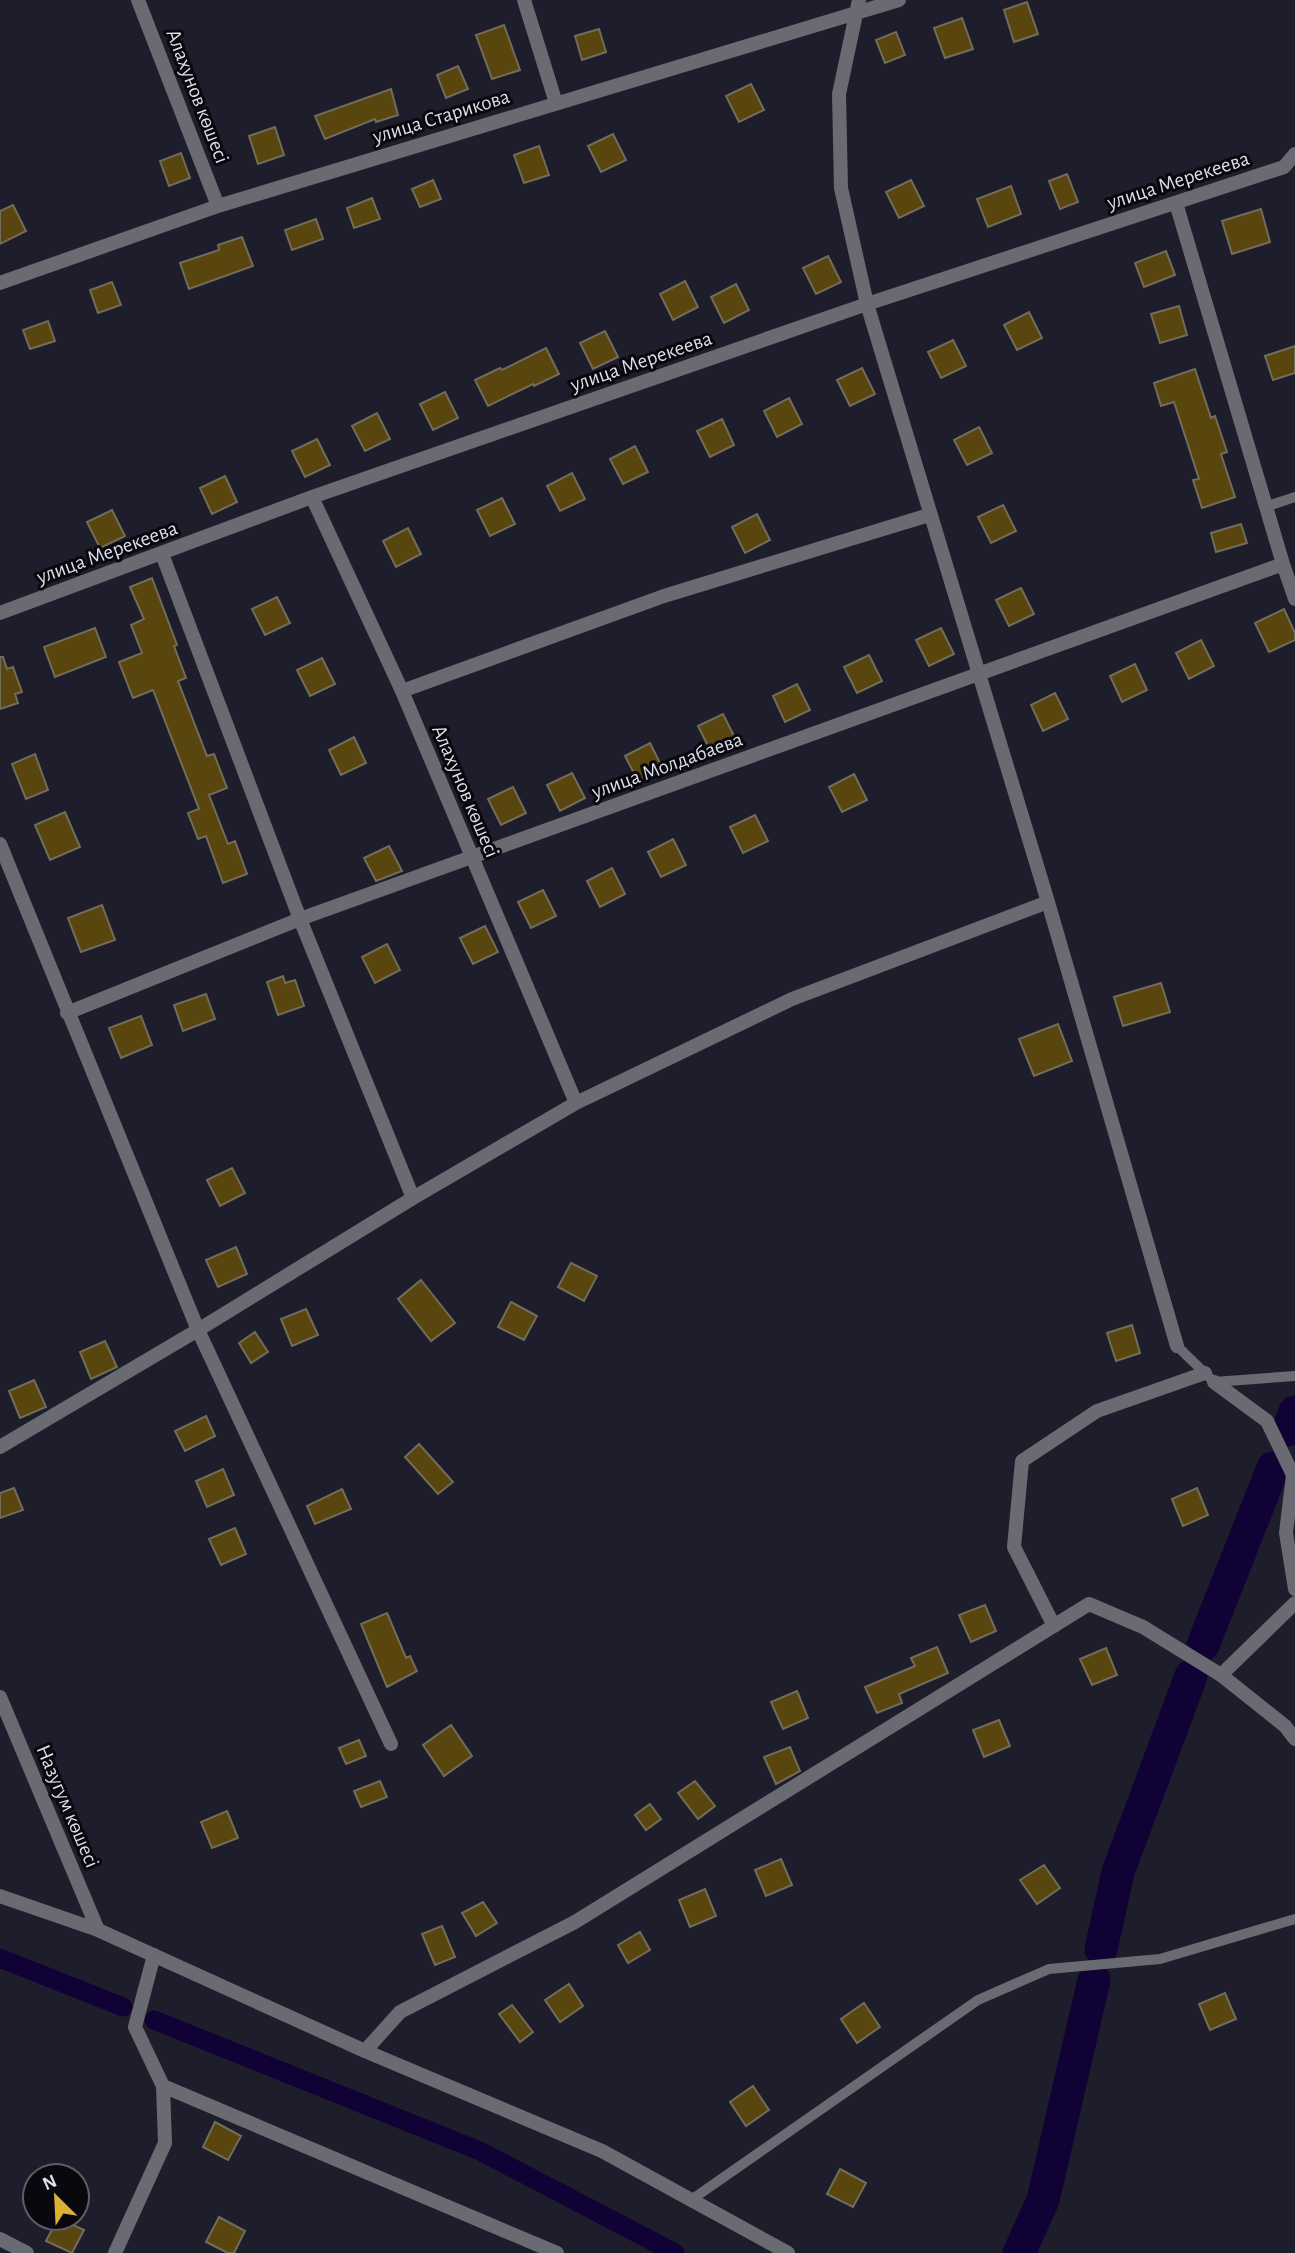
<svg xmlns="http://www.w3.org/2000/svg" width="1295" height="2253" viewBox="0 0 1295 2253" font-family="'Alegreya Sans',sans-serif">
	<rect width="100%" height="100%" fill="#1e1d2b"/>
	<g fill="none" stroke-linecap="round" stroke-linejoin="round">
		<!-- canal -->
		<path stroke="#100235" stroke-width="19" d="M0,1958L123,2007
			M154,2020L480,2151L675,2253"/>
		<!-- river -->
		<path stroke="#100235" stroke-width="33" d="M1288,1430L1295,1412
			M1203,1645L1273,1468
			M1101,1949L1118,1872L1191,1676
			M1019,2253L1043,2200L1094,1980"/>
	</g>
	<!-- building -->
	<path fill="#59460e" stroke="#726c5a" stroke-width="2" d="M1027,2L1038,34L1014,42L1004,10Z
		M962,18L973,49L945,58L934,28Z
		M504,25L520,70L492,79L476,35Z
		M599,29L606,52L582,60L575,36Z
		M896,32L905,55L885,63L876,40Z
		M458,66L468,89L446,98L437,75Z
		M751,84L764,110L739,122L726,96Z
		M391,89L398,115L376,122L375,119L325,139L315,116Z
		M275,127L284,155L258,164L249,136Z
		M613,134L626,160L601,172L588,146Z
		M539,146L549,175L524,183L514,155Z
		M181,153L190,178L169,186L160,161Z
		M1067,174L1078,202L1060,209L1049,181Z
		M433,180L441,199L420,207L412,189Z
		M911,180L924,206L899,218L886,192Z
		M1011,186L1021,214L988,227L977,199Z
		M372,198L380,219L354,228L347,208Z
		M13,205L26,231L0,244V211Z
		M1261,209L1270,242L1232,254L1222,221Z
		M316,219L323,239L292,250L285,230Z
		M242,237L253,266L189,289L180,263L219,250L218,245Z
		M1166,251L1175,275L1144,287L1135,263Z
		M828,256L841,282L816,294L803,268Z
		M685,281L698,307L673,320L660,294Z
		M112,282L121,305L98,313L90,290Z
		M736,284L749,310L724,323L711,297Z
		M1179,306L1187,335L1160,343L1151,314Z
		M1029,312L1042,338L1017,350L1004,325Z
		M48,321L55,341L30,349L23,330Z
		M605,331L618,357L593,369L580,343Z
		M953,340L966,366L941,378L928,352Z
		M1295,346V373L1273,380L1265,356Z
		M546,348L559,374L534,386L533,384L488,406L475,380L500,368L502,370Z
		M862,368L875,394L850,406L837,380Z
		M1195,369L1211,418L1215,416L1227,452L1221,454L1235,497L1202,508L1193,480L1199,479L1174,402L1161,406L1154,383Z
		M445,392L458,418L433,430L420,404Z
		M789,398L802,424L777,437L764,411Z
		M377,413L390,439L365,451L352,426Z
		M722,419L734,445L710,457L697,431Z
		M979,427L992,453L967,465L954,440Z
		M317,439L330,465L305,477L292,451Z
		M635,446L648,472L623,484L610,459Z
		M572,473L585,499L560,511L547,486Z
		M225,476L237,502L212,514L200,488Z
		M502,498L515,524L490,536L477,510Z
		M1003,505L1016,531L991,543L978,517Z
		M112,510L125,536L100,548L87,522Z
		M757,514L770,540L745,553L732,527Z
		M1241,524L1247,543L1216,552L1211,533Z
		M408,528L421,554L396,567L383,541Z
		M152,578L177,645L174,646L186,678L178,681L207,756L214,754L227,788L209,795L228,844L235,841L247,874L223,883L206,836L198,839L188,813L199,809L153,690L133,698L119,662L142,653L131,625L144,619L130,587Z
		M1021,588L1034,614L1009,626L996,600Z
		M277,597L290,623L265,635L252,609Z
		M1284,609L1295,633V640L1269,652L1255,623Z
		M95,628L106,657L55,677L44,647Z
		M941,628L954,654L929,666L916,640Z
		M1201,640L1214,666L1189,679L1176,653Z
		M869,655L882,681L857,693L844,667Z
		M0,657H3L7,669L13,667L22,692L15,694L18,703L0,709Z
		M322,658L335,684L310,696L297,670Z
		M1135,664L1147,690L1122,702L1110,676Z
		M797,684L810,710L785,722L773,696Z
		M1055,693L1068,719L1043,731L1031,705Z
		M723,714L736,740L711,752L698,726Z
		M354,737L366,763L341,775L329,750Z
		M650,743L663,769L638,781L625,756Z
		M35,754L48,790L26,799L12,764Z
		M572,773L585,798L560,811L547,785Z
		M854,774L867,800L842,812L829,787Z
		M513,787L526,813L501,825L488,799Z
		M65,812L80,847L50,860L35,825Z
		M755,815L768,841L743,853L730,827Z
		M673,839L686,865L661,877L648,852Z
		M389,846L402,871L376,881L364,858Z
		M612,868L625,894L600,907L587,881Z
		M543,890L556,916L531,928L518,902Z
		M102,905L115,940L81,952L68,918Z
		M485,926L498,952L473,964L460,938Z
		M387,944L400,970L375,983L362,957Z
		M283,976L285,983L295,980L304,1006L278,1015L267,982Z
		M1161,983L1170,1012L1123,1026L1114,997Z
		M206,994L215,1019L183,1031L174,1005Z
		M141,1016L152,1045L121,1058L109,1028Z
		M1058,1024L1072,1061L1034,1076L1019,1039Z
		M232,1168L245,1193L220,1206L207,1180Z
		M236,1247L247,1274L218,1287L206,1260Z
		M571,1263L597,1276L584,1301L558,1287Z
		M421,1280L455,1323L431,1341L398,1299Z
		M511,1302L537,1316L524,1340L498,1327Z
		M306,1309L318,1335L292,1346L281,1319Z
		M1132,1325L1140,1353L1116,1361L1107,1333Z
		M255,1332L268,1352L251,1363L239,1343Z
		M105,1341L117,1367L91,1379L80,1352Z
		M34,1380L46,1407L20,1418L9,1391Z
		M206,1416L215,1436L185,1451L175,1431Z
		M419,1444L453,1482L438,1494L405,1457Z
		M223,1469L234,1495L207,1507L196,1481Z
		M14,1488L23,1510L0,1518V1493Z
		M1197,1488L1208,1515L1183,1526L1172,1499Z
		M342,1489L351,1509L315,1524L307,1506Z
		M235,1528L246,1554L221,1565L209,1539Z
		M985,1605L996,1631L971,1642L959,1615Z
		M387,1613L406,1658L410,1656L417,1671L387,1687L361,1624Z
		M937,1647L948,1673L899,1694L902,1703L877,1713L865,1687L915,1666L911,1658Z
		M1106,1648L1117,1675L1092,1685L1080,1659Z
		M797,1691L808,1718L783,1729L771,1702Z
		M999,1720L1010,1746L984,1757L973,1730Z
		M451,1725L472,1756L444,1776L423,1745Z
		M359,1740L366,1756L346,1764L339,1748Z
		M790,1747L800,1771L776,1784L764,1757Z
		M380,1781L387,1797L361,1807L354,1791Z
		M695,1781L715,1806L698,1819L678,1793Z
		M650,1804L661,1819L646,1830L635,1815Z
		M227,1811L238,1838L212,1848L201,1822Z
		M781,1859L792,1885L766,1896L755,1870Z
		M1044,1865L1060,1888L1037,1904L1020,1880Z
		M705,1889L716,1916L690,1927L679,1900Z
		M483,1902L497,1923L476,1936L462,1913Z
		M442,1926L455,1957L435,1965L422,1934Z
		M640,1932L650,1950L628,1963L618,1945Z
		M569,1984L583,2006L560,2022L545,2000Z
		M1225,1993L1236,2019L1210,2030L1199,2004Z
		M864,2003L880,2027L857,2043L841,2019Z
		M512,2005L533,2032L520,2042L499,2014Z
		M753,2086L769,2110L746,2126L730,2102Z
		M215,2122L241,2136L228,2160L203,2147Z
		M840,2169L866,2183L853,2207L827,2194Z
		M219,2217L245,2231L234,2253H228L206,2242Z
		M58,2218L84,2230L72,2253L46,2241Z"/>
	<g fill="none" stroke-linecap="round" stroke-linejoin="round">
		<!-- service -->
		<path stroke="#6a6a72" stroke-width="10" d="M1265,507L1295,497
			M1177,1346L1214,1382L1295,1376
			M691,2200L978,2000L1049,1969L1160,1959L1295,1919"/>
		<!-- minor -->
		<path stroke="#6a6a72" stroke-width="14" d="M138,0L218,206
			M524,0L556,103
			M859,0L839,94L841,188L867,304L1048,902L1177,1346
			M1176,203L1283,564L1295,599
			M0,283L218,206L899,0
			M312,497L402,691L576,1103
			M162,554L300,919L413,1198
			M0,613L312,497L867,304L1284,167L1295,154
			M402,691L664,596L929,515
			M0,844L198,1330L391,1744
			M67,1013L300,919L1283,564
			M1214,1382L1267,1421L1293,1475L1286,1533L1295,1589
			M0,1447L198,1330L413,1198L576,1103L792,999L1048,902
			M1054,1626L1014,1547L1022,1461L1097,1411L1205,1373
			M1221,1675L1295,1603
			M365,2051L400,2012L575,1922L1089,1604L1143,1627L1221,1675L1285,1726L1295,1739
			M163,2086L557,2253
			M0,2239L27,2253
			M115,2253L165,2143L163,2086L135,2027L154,1955"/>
		<!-- tertiary -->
		<path stroke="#6a6a72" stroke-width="14" d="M0,1697L98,1930
			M0,1896L98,1930L365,2051L602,2151L788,2253"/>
	</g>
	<g text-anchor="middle" stroke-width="6" stroke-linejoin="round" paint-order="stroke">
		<!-- street labels -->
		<g font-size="21" fill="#dedee8" stroke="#08080e">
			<text transform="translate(198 96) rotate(69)" y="7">Алахунов көшесі</text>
			<text transform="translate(441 116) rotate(-17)" y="7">улица Старикова</text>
			<text transform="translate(1178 180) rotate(-18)" y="7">улица Мерекеева</text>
			<text transform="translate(641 361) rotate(-19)" y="7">улица Мерекеева</text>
			<text transform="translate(107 552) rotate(-20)" y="7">улица Мерекеева</text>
			<text transform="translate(667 765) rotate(-20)" y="7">улица Молдабаева</text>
			<text transform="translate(466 791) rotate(67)" y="7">Алахунов көшесі</text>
			<text transform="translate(68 1806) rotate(67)" y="7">Назугум көшесі</text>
		</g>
	</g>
	<!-- north arrow -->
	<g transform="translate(56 2197) rotate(336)"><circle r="33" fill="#08080e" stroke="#5e5e65" stroke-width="2"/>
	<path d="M0-5L12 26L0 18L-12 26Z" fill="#dcb233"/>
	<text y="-10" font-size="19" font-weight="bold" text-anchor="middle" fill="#dedee8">N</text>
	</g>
</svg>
